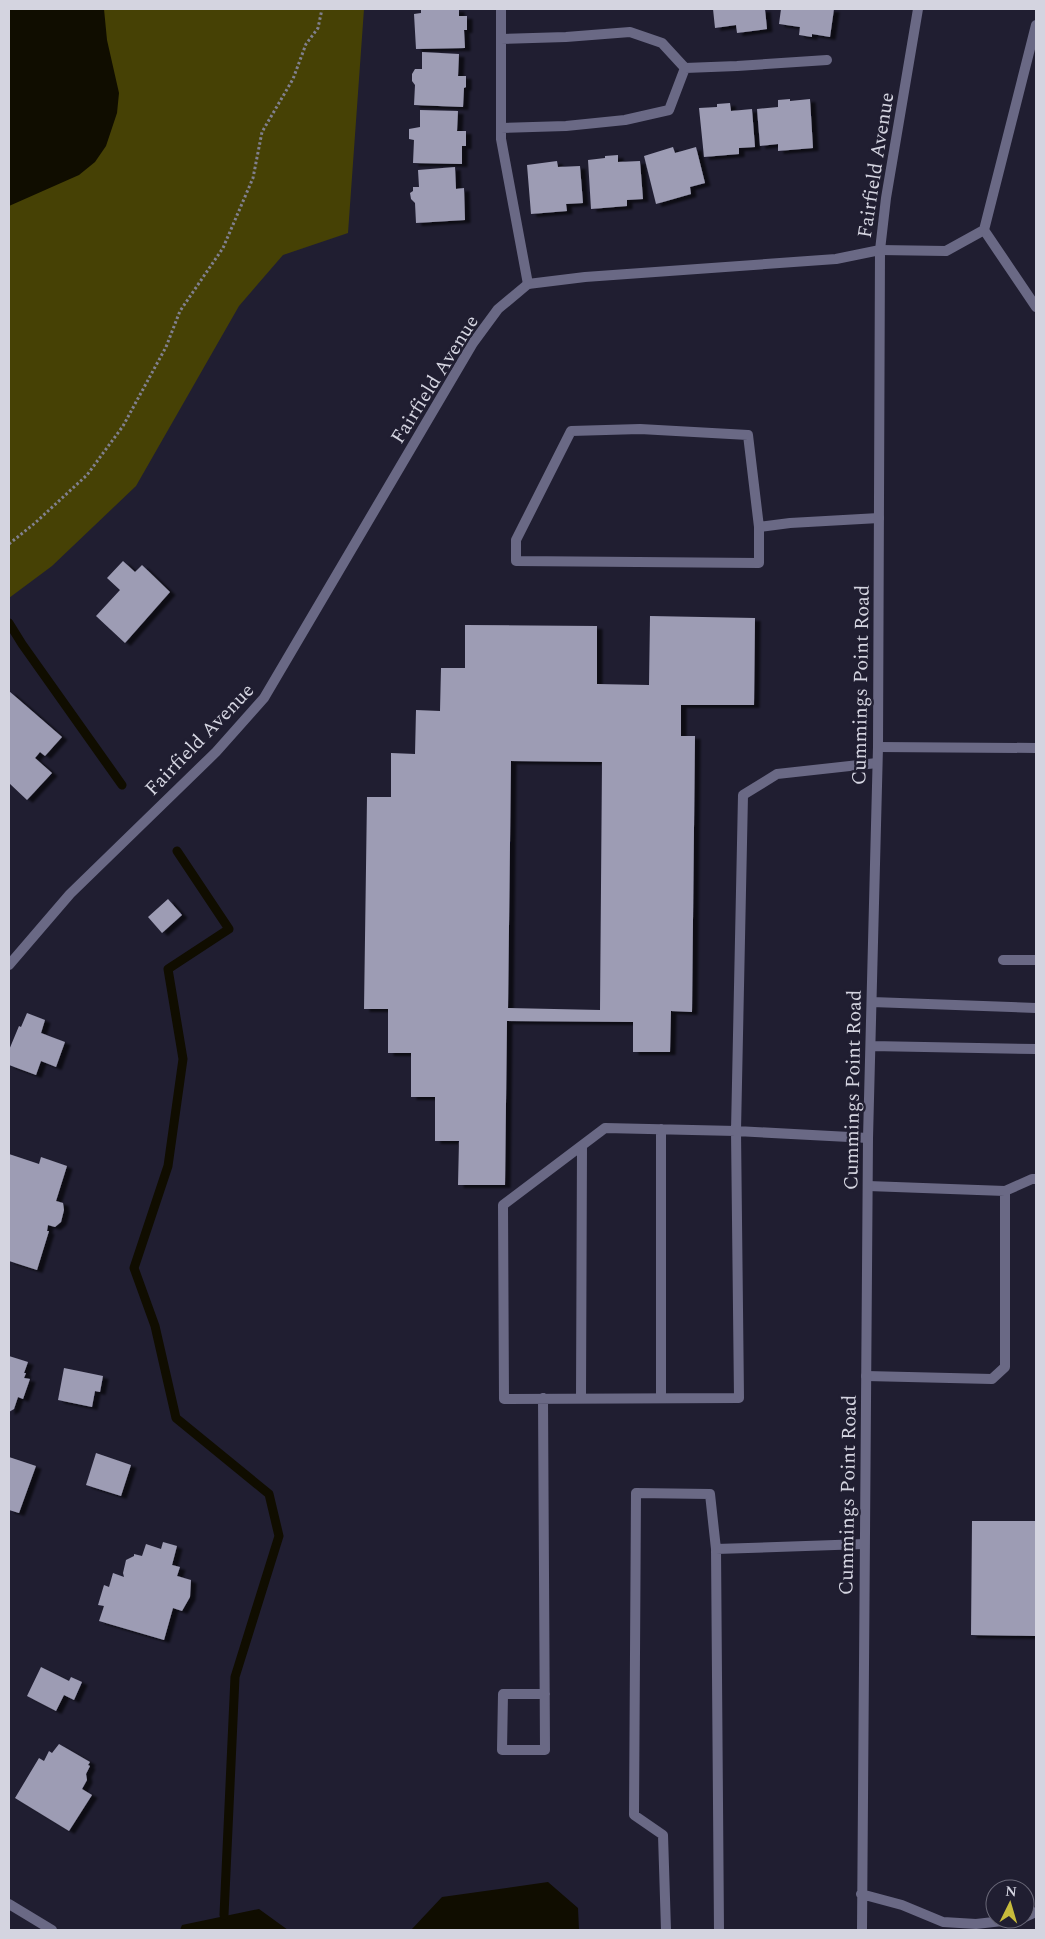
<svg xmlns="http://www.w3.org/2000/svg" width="1045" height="1939" viewBox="0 0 1045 1939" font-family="Spectral,serif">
	<defs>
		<filter id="shadow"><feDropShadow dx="5.5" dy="3" stdDeviation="1" flood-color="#0009"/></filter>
	</defs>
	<rect width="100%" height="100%" fill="#201e31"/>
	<!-- green -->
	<path fill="#464105" d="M9,9H364L348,233L283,255L239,306L136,486L52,566L9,598Z"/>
	<!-- water -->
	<path fill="#100d00" d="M9,9H104L107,40L119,93L117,113L106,146L95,162L79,175L9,206Z
		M548,1882L578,1908L579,1930H411L442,1897Z
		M259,1909L288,1930H180L182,1925Z"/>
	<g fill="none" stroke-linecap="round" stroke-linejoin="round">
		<!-- stream -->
		<path stroke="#100d00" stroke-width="9" d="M9,623L22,644L122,785
			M177,851L229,929L168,969L183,1059L168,1166L134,1268L155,1326L176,1418L269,1494L279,1536L235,1677L224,1915"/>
	</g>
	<!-- building -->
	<path fill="#9d9cb4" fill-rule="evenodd" filter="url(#shadow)" d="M421,9H459V16H467V30H464L465,48L416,49L414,14L421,13Z
		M713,9H765L767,29L737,33L736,25L715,28Z
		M781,9H834L830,37L812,34V37L799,35L800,27L779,24Z
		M422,52L459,54L458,76H466V87L464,88L463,107L414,105L415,85L412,81V74L415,69H422Z
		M790,99V101L810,99L813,148L778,151V144L760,146L757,109L778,107V100Z
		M730,103L731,111L752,109L755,147L739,148V154L704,157L699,108L717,107V104Z
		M420,110L458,111L457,131H466V146H462V164L413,163L414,140L409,139V129L420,127Z
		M673,147L675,153L696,147L705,183L690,187L691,194L656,204L644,156Z
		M618,155V162L640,161L643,199L627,200V206L591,209L588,160L605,158V156Z
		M557,161L558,167L580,166L583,203L566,204L567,211L531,214L527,165Z
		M455,167L456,189L464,188L465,220L416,223L415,203L411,199L410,193L413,191V187H419L418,170Z
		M123,561L135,572L142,565L170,592L125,643L96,616L120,590L107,578Z
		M650,616L755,618L754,705H681V736H695L692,1012L671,1011L670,1052H633V1022L507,1021L505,1185H458L459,1141H435V1097H411V1053H388V1009H364L367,797H391V753L415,754L416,710L440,711L441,668H465V625L597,626V684L649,685ZM511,761L602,762L600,1010L508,1008Z
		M9,691L62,737L45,756L40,752L35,758L52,773L27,800L9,783Z
		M168,899L182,915L162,933L148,917Z
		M27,1013L45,1020L41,1033L65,1042L56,1067L41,1061L36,1075L9,1065V1050L19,1026L21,1027Z
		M9,1154L39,1164L41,1157L67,1166L56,1201L63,1203L64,1210L61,1222L55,1227L48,1225L47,1231H49L37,1270L9,1261Z
		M9,1356L28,1362L24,1373H26L24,1378L30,1379L23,1399L18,1397L14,1409L9,1412Z
		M64,1368L103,1376L100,1392L95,1391L92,1407L58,1400Z
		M96,1453L131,1465L121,1496L86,1485Z
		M9,1457L36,1466L19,1513L9,1510Z
		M972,1521H1036V1636L971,1635Z
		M163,1542L177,1546L172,1565L180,1567L177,1576L191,1580L190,1597L182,1611L173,1608L164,1640L99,1621L104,1606L98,1605L104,1585L109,1587L113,1573L124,1577L123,1573L126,1560L134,1556V1554L142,1556L146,1544L161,1549Z
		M41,1667L69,1681L71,1677L82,1682L74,1700L64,1695L56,1711L27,1696Z
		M59,1744L90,1762L88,1765L90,1766L86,1774L87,1780L82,1789L92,1795L69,1831L15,1798L39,1758L44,1761L49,1751L52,1753Z"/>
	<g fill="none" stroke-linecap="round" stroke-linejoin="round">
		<!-- path -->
		<path stroke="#81808f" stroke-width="3" stroke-dasharray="2.5 2.5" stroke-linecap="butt" d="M9,544L35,523L87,475L123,426L166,347L180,311L223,248L253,178L262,132L293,79L306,44L318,28L322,9"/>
		<!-- service -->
		<path stroke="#6a6985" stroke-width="10" d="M501,9V139L528,284
			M501,39L566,37L630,32L662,43L685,68L669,110L625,120L566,126L501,128
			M685,68L737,66L827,60
			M984,230L1036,307
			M880,250L946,251L984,230L1036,25
			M759,527L748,435L640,429L571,431L516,540V561L759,563V527L790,523L879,518
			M878,747L1036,748
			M1003,960H1036
			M868,1138L736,1131L605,1128L503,1205L504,1399L739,1398L736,1131L743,795L777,774L877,763
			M868,1186L1005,1191L1032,1179H1036
			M866,1376L992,1379L1005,1367V1191
			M543,1398L545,1750H502L503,1694H545
			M581,1398L582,1146
			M661,1398V1129
			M716,1549L864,1544
			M666,1930L663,1835L634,1815L636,1493L710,1494L716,1549L719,1930"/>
		<!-- minor -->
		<path stroke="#6a6985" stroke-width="10" d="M9,965L70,894L216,752L264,698L473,343L498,309L528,284L585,277L836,259L880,250
			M872,1002L1036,1008
			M871,1046L1036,1049
			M861,1894L902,1905L943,1922L976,1924L1020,1919
			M9,1904L52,1930
			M1025,1917L1036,1912
			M862,1930L868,1138L878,747L880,250L886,198L918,9"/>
	</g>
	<g text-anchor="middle" stroke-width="5" stroke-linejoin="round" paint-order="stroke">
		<!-- street labels -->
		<g font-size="20" fill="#d4d4e0" stroke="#201e31">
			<text transform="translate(875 165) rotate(-81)" y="7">Fairfield Avenue</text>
			<text transform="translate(434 379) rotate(-58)" y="7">Fairfield Avenue</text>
			<text transform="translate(860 685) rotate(-89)" y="7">Cummings Point Road</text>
			<text transform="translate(199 739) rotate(-46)" y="7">Fairfield Avenue</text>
			<text transform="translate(852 1090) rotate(-89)" y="7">Cummings Point Road</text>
			<text transform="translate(847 1495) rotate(-89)" y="7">Cummings Point Road</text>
		</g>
	</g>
	<!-- border -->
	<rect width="1045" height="1939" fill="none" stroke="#d4d4e0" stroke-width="20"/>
	<!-- north arrow -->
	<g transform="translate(1010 1904) rotate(5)"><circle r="24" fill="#201e31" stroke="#686777"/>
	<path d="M0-4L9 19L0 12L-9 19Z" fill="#c7bb3c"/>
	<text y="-8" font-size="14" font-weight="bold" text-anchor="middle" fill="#d4d4e0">N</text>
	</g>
</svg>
